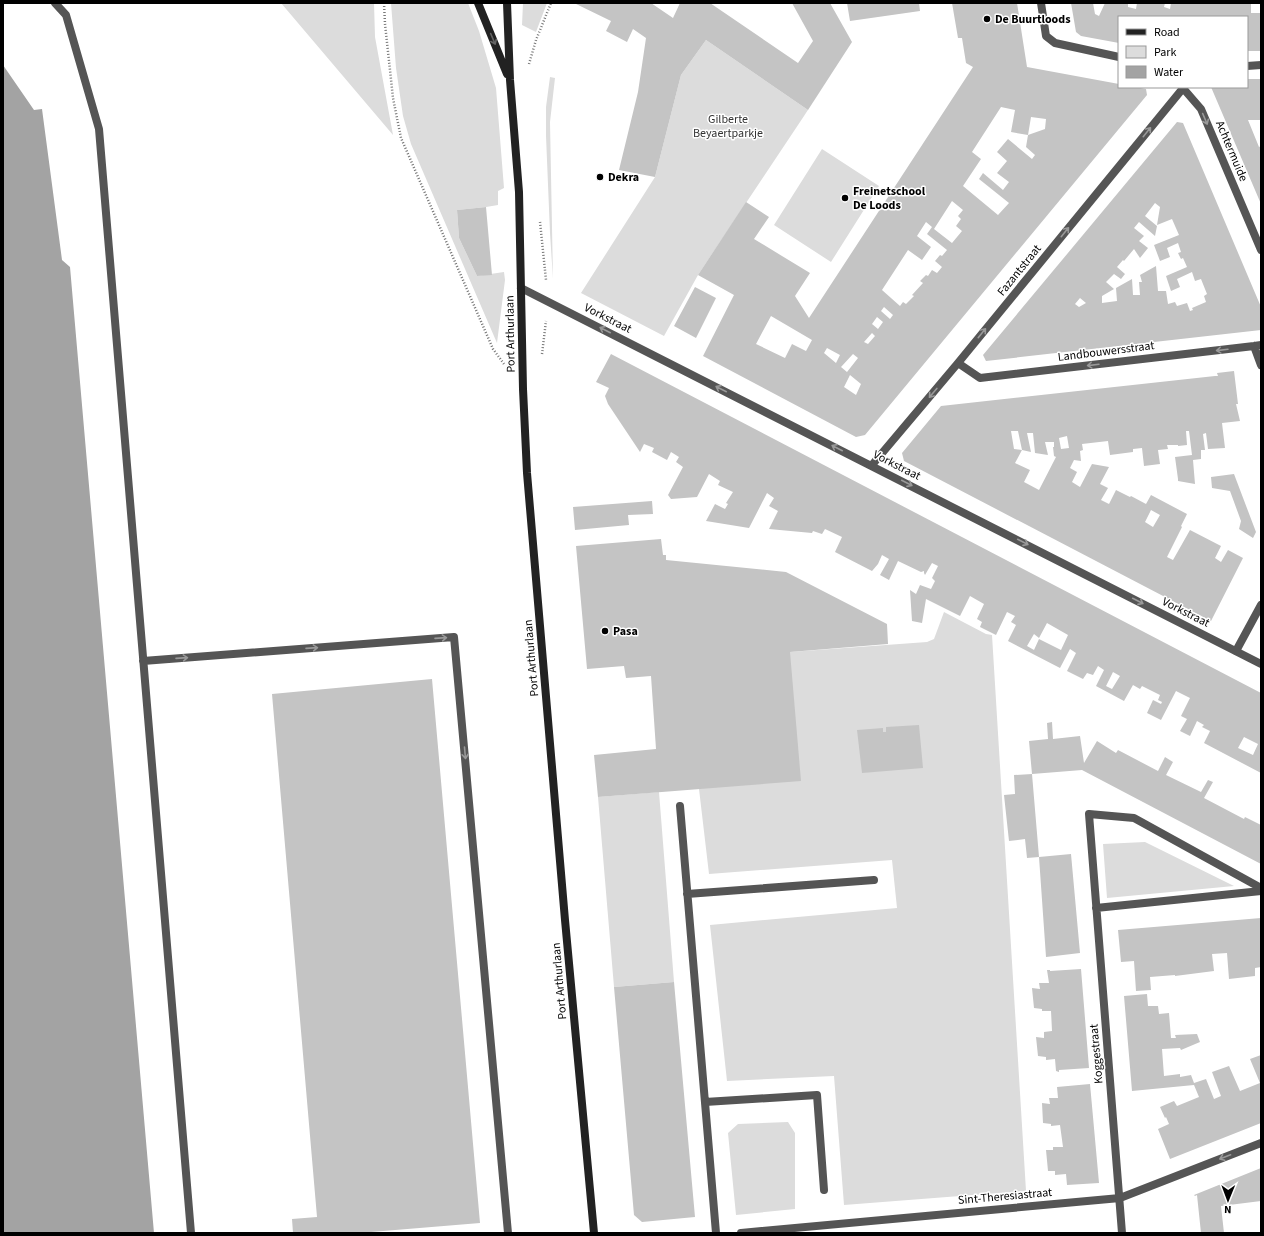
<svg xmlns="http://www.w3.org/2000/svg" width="1264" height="1236" viewBox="0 0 1264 1236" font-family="'Source Sans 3',sans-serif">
	<rect width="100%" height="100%" fill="#fff"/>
	<!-- green -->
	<path fill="#dcdcdc" d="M281,3H374L375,37L393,135Z
		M391,3H468L479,31L496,88L504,188L498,191V205L486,207L457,210L459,238L477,276L504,272L505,280L497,343L411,144L403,116L396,68Z
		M523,3H547L536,32L522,25Z
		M706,40L808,110L851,44L804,116L698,275L664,336L581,293L655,177L681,75Z
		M550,77L555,78L550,122L553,279L550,233L546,136V107Z
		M822,149L879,186L831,262L774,225Z
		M944,612L986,634L992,635L1026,1191L844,1205L834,1076L727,1081L710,925L897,908L892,860L709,874L699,789L790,652L927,642L934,639Z
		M659,792L674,982L614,987L598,797Z
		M1145,842L1234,886L1107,898L1103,844Z
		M788,1122L795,1133V1209L736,1215L728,1133L738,1124Z"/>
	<!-- water -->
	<path fill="#a3a3a3" d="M3,65L34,110L42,109L62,260L70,267L154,1233H3Z"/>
	<!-- building -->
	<path fill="#c4c4c4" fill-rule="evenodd" d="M574,3H651L673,18L680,3H710L798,63L813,41L792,3H830L852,42L808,110L706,40L681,75L655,177L619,170L638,92L646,38L633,29L627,42L606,31L611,21Z
		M847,3H919L920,11L850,21Z
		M952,3H1017L1027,67L1119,84V87H1135L1146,89L1147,95L865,435L856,437L703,356L734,295L698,275L746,202L769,217L754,239L810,273L795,296L809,318L973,67L966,63L962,38H958ZM1001,107L1015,110L1011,132L1028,135L1031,117L1046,119L1045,129L1028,135L1026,147L1035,155L1032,159L1008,139L997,152L1007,161L997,173L1009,182L1003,190L983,173L979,179L1009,203L998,215L963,186L981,159L972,152ZM952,201L963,210L958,216L961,219L956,226L962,231L952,243L934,229ZM926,222L932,227L927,234L947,250L942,256L940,255L935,261L942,267L937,273L932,270L928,276L926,275L920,281L923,283L912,295L914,296L906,304L903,302L900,306L882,290L908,250L922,260L931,247L917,236ZM884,307L893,315L890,319L881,311ZM771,316L812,340L806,351L792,344L785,358L756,344ZM877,317L883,322L878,329L872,324ZM872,333L875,336L868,344L864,342ZM827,348L840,355L836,363L824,353ZM853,354L858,358L847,372L841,367ZM850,375L861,384L856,395L844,387Z
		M1071,3H1093L1095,14L1099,16L1105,3H1128V7L1136,9L1137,3H1165L1164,7L1170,9L1171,3H1251V13H1261V51H1247V17H1119V43L1081,36L1076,32Z
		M1247,79H1261V120H1248L1259,147L1261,146V204L1211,87H1247Z
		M1177,122L1183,123L1261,307V330L986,361L983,355ZM1155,203L1160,207L1157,225L1172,219L1179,235L1154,245L1160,261L1170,257L1167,248L1178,243L1181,252L1178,253L1181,259L1183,258L1187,267L1166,276L1171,291L1180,287L1177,279L1192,272L1195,281L1201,279L1207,294L1204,296L1206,302L1192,308L1193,310L1190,311L1187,303L1177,306L1175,302L1168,304L1166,291H1158L1156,266L1140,275L1142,282H1139L1140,295H1133L1132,279L1116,288L1117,301L1102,303V296L1114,289L1106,282L1114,274L1121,279L1125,274L1117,267L1123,260L1124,261L1134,249L1140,258L1148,248L1139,241L1144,236L1134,228L1139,222L1155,236L1157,226L1145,216ZM1080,298L1086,303L1079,307L1075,304Z
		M486,207L492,275L477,276L459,238L457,210Z
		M695,287L716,298L696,338L674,326Z
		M611,354L1261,693V773L1204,743L1210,731L1202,727L1204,725L1197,721L1190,736L1180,731L1187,719L1181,716L1190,698L1176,691L1161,720L1147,713L1153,700L1161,704L1162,702L1158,700L1160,695L1142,686L1140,689L1133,685L1124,701L1096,686L1104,670L1098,666L1093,675L1087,673L1083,679L1067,671L1076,653L1070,649L1060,668L1008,641L1016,625L1011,622L1015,616L1007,612L996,635L980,627L982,622L977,619L984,604L970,596L960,616L926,599L922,623L912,621L910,590L916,594L920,585L931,589L935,581L932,578L938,566L932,563L925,575L924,573V571L921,572L898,561L889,580L880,575L889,559L882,555L878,564L872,571L835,552L842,537L825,529L822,534L813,531L812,533L769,529L778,511L769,506L774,498L767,493L749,528L706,521L715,504L725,509L728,504L726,503L733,492L718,485L720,481L709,474L697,497L671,499L668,495L683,467L676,462L679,457L671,452L667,460L652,452L654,448L644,444L640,452L608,404L605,396L609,388L596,382ZM1047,623L1068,635L1061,650L1039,639L1034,650L1027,646L1034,634L1039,638ZM1113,672L1120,676L1112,689L1106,686ZM1244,737L1258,744L1253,755L1238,748Z
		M1234,371L1238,404H1236L1240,421L1222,423L1225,448L1208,449L1206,433L1203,434L1205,450H1201V459L1193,460L1195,484L1178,481V479L1175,457L1192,455L1189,431H1186L1187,445L1178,446V445H1167L1168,449L1158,450L1160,464L1144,466L1142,448L1133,449V452L1110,455L1108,441L1082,444L1083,450L1080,451L1081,461L1074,460L1070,468L1077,472L1072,482L1080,487L1092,464L1109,467L1100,484L1108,488L1101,500L1109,504L1116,490L1130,497L1131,496L1146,504L1151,495L1187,514L1181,526L1182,527L1167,557L1173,560L1190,530L1221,546L1215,558L1221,562L1228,550L1243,558L1211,621L904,461L902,453L941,406L1215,376H1218L1217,373ZM1011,431H1018L1022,450L1031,452L1027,433H1033L1035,453L1048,455L1045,442H1054V447H1053L1054,456L1056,457L1039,490L1024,482L1030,470L1015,463L1022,450L1014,449ZM1067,436L1069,448L1061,449L1059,438ZM1151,510L1160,515L1153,527L1145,522Z
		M1234,474L1256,532L1253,538L1239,529L1241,521L1230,491L1212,488L1211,477Z
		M652,501L653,514L628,515L629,525L575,530L573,507Z
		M661,539L663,555H666V560L786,572L887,624L888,644L790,652L801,781L598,797L594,755L656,749L651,676L626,678L624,666L587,669L576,546Z
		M432,679L480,1223L359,1233H293L292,1219L317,1217L272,694Z
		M1052,722L1053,739L1080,736L1084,763L1097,741L1116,753L1118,750L1158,771L1165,757L1173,762L1166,775L1201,792L1208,780L1213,782L1204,798L1244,819L1245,817L1261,825V864L1082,770L1032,774L1029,741L1048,739L1047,723Z
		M919,725L923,768L862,773L857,730L883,728V732H886V727Z
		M1032,774L1039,857L1027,858L1025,839L1009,841L1004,795L1015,794L1014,775Z
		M1071,854L1080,953L1046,957L1039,857Z
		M1261,918V967L1255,968V976L1229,979L1227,953L1212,954L1214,971L1175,976V975L1150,977L1151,990L1136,991L1134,961L1121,962L1118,930Z
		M1081,969L1089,1068L1059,1070V1072L1056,1071L1055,1059L1046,1060V1057L1038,1056L1036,1037L1044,1038V1032L1052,1031L1051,1011H1042V1009L1034,1008L1032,988L1040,989L1039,983H1049L1047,970H1050V971Z
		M674,982L695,1217L642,1222L634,1215L614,987Z
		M1147,994L1148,1006H1158L1159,1014L1169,1013L1171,1038H1176L1175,1035L1197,1034L1200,1042L1181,1050L1180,1048L1162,1049L1164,1076L1180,1074V1077L1191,1075L1194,1083L1206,1079L1214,1099L1221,1096L1212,1072L1229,1066L1240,1091L1260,1083L1250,1059L1261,1055V1123L1170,1159L1158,1129L1169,1124L1166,1117L1165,1118L1160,1107L1174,1101L1177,1106L1199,1097L1194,1085L1132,1091L1124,996Z
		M1090,1084L1099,1183L1067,1185L1066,1174L1055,1175V1171H1048L1046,1150H1053V1147H1063L1060,1125L1051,1126V1124L1043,1123L1042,1103L1050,1104L1049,1098H1058L1057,1087Z
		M1261,1168V1201L1221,1206L1224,1233H1201L1197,1195L1195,1196L1194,1195Z"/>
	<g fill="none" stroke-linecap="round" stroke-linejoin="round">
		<!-- path -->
		<path stroke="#777" stroke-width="2.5" stroke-dasharray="1 2" stroke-linecap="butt" d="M384,3L385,24L393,98L401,138L493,349L504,364
			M529,64L536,40L551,3
			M540,222L546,280
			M542,354L546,321"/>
		<!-- lane -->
		<path stroke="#555" stroke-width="8" d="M55,3L66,15L99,129L191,1233
			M1236,651L1261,605
			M143,661L454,637L508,1233
			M680,806L716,1233
			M687,894L874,880
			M705,1102L817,1095L824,1190"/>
		<!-- street -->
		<path stroke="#555" stroke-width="8" d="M1041,3L1046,36L1055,43L1119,57
			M1247,66L1261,65
			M1182,87L1201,109L1261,250
			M521,288L1261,664
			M1254,346L1261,365
			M958,363L980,378L1254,346L1261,345
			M872,465L958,363L1184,87
			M1096,908L1261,891
			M741,1233L1120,1198L1261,1143
			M1122,1233L1089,814L1134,818L1261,888"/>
		<!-- secondary -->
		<path stroke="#222" stroke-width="8" d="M478,3L507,74
			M507,3L510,80L519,192L523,389L527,473L565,920L594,1233"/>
	</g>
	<!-- one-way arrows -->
	<defs><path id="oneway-shaft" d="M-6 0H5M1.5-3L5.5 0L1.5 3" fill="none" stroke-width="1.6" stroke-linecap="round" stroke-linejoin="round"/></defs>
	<use stroke="#646464" href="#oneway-shaft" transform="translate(493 39) rotate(67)"/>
	<g stroke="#999">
		<use href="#oneway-shaft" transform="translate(1205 119) rotate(67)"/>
		<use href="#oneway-shaft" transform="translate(1147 132) rotate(-51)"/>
		<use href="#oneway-shaft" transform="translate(1065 232) rotate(-51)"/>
		<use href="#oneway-shaft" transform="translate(605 330) rotate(-153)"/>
		<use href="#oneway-shaft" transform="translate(982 333) rotate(-51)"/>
		<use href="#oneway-shaft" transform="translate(1222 350) rotate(173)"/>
		<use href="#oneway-shaft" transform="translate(1093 365) rotate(173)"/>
		<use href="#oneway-shaft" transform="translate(721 389) rotate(-153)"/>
		<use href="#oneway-shaft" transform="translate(933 393) rotate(130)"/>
		<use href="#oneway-shaft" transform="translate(837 448) rotate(-153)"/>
		<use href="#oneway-shaft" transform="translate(907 483) rotate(27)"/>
		<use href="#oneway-shaft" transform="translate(1023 542) rotate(27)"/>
		<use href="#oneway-shaft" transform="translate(1138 601) rotate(27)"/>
		<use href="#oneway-shaft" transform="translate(441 638) rotate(-4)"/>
		<use href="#oneway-shaft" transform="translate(312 648) rotate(-4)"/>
		<use href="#oneway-shaft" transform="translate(182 658) rotate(-4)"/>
		<use href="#oneway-shaft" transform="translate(465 753) rotate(85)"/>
		<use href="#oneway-shaft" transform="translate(1225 1157) rotate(159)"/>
	</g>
	<!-- markers -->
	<g fill="#000" stroke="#fff" stroke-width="1.5">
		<circle cx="987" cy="19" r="4"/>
		<circle cx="600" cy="177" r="4"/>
		<circle cx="845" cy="198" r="4"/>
		<circle cx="605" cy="631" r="4"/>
	</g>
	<g text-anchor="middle" stroke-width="3" stroke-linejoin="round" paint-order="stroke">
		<!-- poi labels -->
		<g font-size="12" font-weight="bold" fill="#000" stroke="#fff" text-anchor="start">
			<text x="995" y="23">De Buurtloods</text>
			<text x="608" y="181">Dekra</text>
			<text x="853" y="195">Freinetschool<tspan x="853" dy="14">De Loods</tspan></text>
			<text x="613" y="635">Pasa</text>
		</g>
		<!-- park labels -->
		<g font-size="12" fill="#333" stroke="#fff">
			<text x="728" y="123">Gilberte<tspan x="728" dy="14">Beyaertparkje</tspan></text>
		</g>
		<!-- street labels -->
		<g font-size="12" fill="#000" stroke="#fff">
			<text transform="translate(1232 151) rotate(67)" y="4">Achtermuide</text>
			<text transform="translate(1019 270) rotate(-51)" y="4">Fazantstraat</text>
			<text transform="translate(608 318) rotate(27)" y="4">Vorkstraat</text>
			<text transform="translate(510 334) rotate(-91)" y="4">Port Arthurlaan</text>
			<text transform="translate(1106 351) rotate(-7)" y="4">Landbouwersstraat</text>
			<text transform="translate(897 465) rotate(27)" y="4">Vorkstraat</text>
			<text transform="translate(1186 612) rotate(27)" y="4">Vorkstraat</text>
			<text transform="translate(531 658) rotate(-95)" y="4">Port Arthurlaan</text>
			<text transform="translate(559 981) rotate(-95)" y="4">Port Arthurlaan</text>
			<text transform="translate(1096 1054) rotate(-95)" y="4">Koggestraat</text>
			<text transform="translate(1005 1196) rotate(-5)" y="4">Sint-Theresiastraat</text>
		</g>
	</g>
	<!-- border -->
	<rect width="1264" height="1236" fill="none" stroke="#000000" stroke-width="8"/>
	<!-- legend -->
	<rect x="1118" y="16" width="130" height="72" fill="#ffffff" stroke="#999999"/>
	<rect x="1126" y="29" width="20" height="6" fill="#222222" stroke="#999999"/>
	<text x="1154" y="36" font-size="12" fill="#000000">Road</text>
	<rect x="1126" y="46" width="20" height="12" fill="#dcdcdc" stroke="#999999"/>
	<text x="1154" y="56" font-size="12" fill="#000000">Park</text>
	<rect x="1126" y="66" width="20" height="12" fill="#a3a3a3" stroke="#999999"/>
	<text x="1154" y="76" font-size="12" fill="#000000">Water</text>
	<!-- north arrow -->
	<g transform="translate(1228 1200) rotate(181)" stroke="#ffffff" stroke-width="3" paint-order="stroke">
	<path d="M0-3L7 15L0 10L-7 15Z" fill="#000000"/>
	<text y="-6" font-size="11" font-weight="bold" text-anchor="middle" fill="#000000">N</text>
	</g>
</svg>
